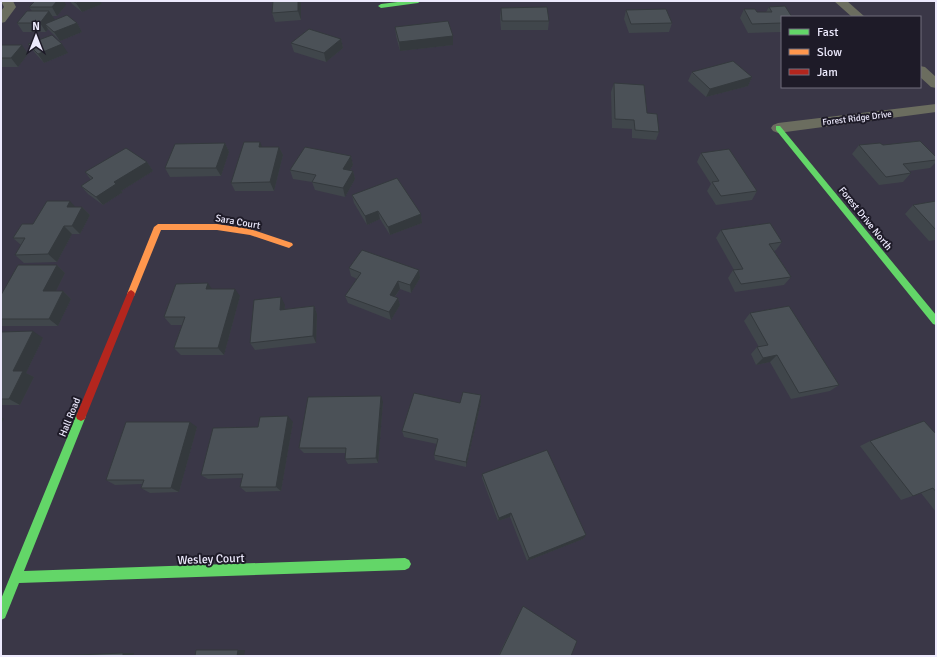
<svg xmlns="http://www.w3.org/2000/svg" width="937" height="657" viewBox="0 0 937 657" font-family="Signika,sans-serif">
	<rect width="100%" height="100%" fill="#3a3747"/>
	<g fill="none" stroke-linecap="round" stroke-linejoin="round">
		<!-- street -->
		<path fill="#6b6d5f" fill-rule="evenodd" d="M1,1H13L16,7L5,22L1,23V11L4,7Z
			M834,1H847L865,17H852Z
			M920,66L925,67L936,77V88L931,87L920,77Z
			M936,104V112L778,133L773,131L771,128L773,125L778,123Z"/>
		<!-- fast -->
		<path fill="#63d668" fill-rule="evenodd" d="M406,1H421L418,3L381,8L378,6L381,4Z
			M776,126H780L936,315V325L933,324L776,130Z
			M81,411L85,413L86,416L24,571L405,558L409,560L411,564L409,568L405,570L19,583L5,618L1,620V599L76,416L77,413Z"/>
		<!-- slow -->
		<path fill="#ff974d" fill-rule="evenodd" d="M158,224H217L250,229L292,243L293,245L289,248L250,235L217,230H161L135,294L134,296H128L127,294L154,227Z"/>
		<!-- jam -->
		<path fill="#b3261e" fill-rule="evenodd" d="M131,290L134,292L135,294L86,416L85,419L81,421L77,419L76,416L127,294L128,292Z"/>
	</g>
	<!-- wall -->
	<path fill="#40464b" d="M70,1H100L102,4L82,12L72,4Z
		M273,1H300L301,3V20L275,22L272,13Z
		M66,5L57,16H52L55,20L77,23L82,32L60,41L48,29L46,32H23L17,23L32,11L29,7Z
		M769,7L782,17V32L748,33L740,18L744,9L757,12H766Z
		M501,8L549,21L548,30H501L500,17Z
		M626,10L672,23L669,32L629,33L624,19Z
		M395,27L453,45L400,51L396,36Z
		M341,39L343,48L326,62L294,52L291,43Z
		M28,44L68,53L44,63L35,53Z
		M1,45L28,54L18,67H1Z
		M692,72L752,77L748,86L706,97L688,81Z
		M614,83L647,113L659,132L656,140L632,138V129L612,128L611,92Z
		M225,143L229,152L221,176L170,177L165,168Z
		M859,145H883L936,157V162L930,168L909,171L911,173L903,182L879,185L852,154Z
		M262,147H279L283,155L274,191H235L231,183Z
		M701,153L757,191L752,200L716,205L707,191L711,184L697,162Z
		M351,156L353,165L350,170L353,171L355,179L345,197L315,190L312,182L293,179L290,170Z
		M147,162L153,171L121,191L123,192L103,205L88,194L81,186L91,180L85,172Z
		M352,195L421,214L422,223L390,235L380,219L367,225L354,203Z
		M936,201V241L935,240L929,241L905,214L913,205Z
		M75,207H82L90,215L80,234H72L57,262L24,263L15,255L21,245L13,238L33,224Z
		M721,230L782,242L776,250L774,251L791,277L784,285L735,292L728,278L733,270H734L716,238Z
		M57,265L65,273L56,291H63L71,299L58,326H1V295Z
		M349,268L419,270L420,278L411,293L400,289L395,297L398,298L400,305L391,320L348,303L345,296L357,279L351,276Z
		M212,289L240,296L224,355H181L174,348L182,325H171L164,317Z
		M285,305V309L314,306L317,314L316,343L255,350L250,343Z
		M750,313L839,385L830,391L791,399L770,362L756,365L751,354L757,347H759L744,321Z
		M1,332L43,338L26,373L34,377L20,405H1Z
		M481,395V402L466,467L435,460L434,455L437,444L404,437L402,431L460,403Z
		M383,402L378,463L348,464L345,459V453H304L299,448Z
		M293,422L281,491L246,492L240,487L242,478L208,479L201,475L258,427Z
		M197,427L179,492L150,493L141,488L142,484L115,485L106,480Z
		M936,434V512L921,493L901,500L860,446L870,441Z
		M482,474L586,535L583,539L527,561L510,517L498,521L482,478Z
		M523,606L571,656H498Z"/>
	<!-- shaded-wall -->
	<path fill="#34393d" d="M57,1H64L66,5L57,16L52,7Z
		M83,1H100L102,4L82,12L76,3Z
		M298,1H300L301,3V20L298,11Z
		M49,11L55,20L45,24L48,29L46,32L40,23Z
		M77,23L82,32L60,41L54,32Z
		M453,36V45L400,51L399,42Z
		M341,39L343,48L326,62L324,53Z
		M62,44L68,53L44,63L38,54Z
		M22,45L28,54L18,67L11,58Z
		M752,77L748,86L706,97L710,89Z
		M260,142L264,151L259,147Z
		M225,143L229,152L221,176L216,168Z
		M279,147L283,155L274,191L270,182Z
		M351,156L353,165L345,178L343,169Z
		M147,162L153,171L121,191L123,192L103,205L96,197L114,182Z
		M353,171L355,179L345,197L343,188Z
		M70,201L78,210L67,207Z
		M82,207L90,215L80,234L72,226Z
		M378,211L380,219L367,225L365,216Z
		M421,214L422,223L390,235L388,227Z
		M64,226L72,234L57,262L48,254Z
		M57,265L65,273L52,299L43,291Z
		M419,270L420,278L411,293L410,285Z
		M398,281L400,289L391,302L390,295Z
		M208,283L213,291L206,289Z
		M235,289L240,296L224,355L218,348Z
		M63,291L71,299L58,326L49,319Z
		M281,297L285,305L284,317L280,310Z
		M398,298L400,305L391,320L389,312Z
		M314,306L317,314L316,343L313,336Z
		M33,331L43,338L26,373L34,377L20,405L9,399L13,371Z
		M777,355L770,362L756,365L763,358Z
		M481,395V402L466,467V462Z
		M381,396L383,402L378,463L376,458Z
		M288,416L293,422L281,491L276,487Z
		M1,417L4,419L1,424Z
		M190,422L197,427L179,492L171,488Z
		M511,513L510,517L498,521L499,518Z
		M586,535L583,539L527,561L529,558Z
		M238,650H245L244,656H237Z
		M123,653H134L133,656H123Z"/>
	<!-- building -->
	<path fill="#4b5157" stroke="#34393d" d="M35,1H57L52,7H29Z
		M73,1H83L76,3Z
		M273,1H298V11L272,13Z
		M785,6L792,17H782V23L752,24L744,9H755L757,12H772L769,7Z
		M547,7L549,21H502L501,8Z
		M666,9L672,23L631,24L626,10Z
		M27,11H49L40,23H17Z
		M67,15L77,23L54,32L45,24Z
		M448,21L453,36L399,42L395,27Z
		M309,29L341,39L324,53L291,43Z
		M52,35L62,44L38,54L28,44Z
		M1,45H22L11,58H1Z
		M733,61L752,77L710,89L692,72Z
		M614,83L644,85L647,113L657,114L659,132L635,130L634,120L615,119Z
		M920,141L936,157V160L903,164L911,173L886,177L859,145L880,143L883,145Z
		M244,142H260L259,147H279L270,182L231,183Z
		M225,143L216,168H165L175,144Z
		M305,147L351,156L343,169L353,171L343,188L312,182L316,175L290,170Z
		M126,148L147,162L114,182L116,184L96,197L81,186L93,178L85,172Z
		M729,149L757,191L721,196L712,182L719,181L701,153Z
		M397,178L421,214L388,227L378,211L365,216L352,195Z
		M47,201H70L67,207H82L72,226H64L48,254L15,255L25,238H13L22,224H33Z
		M936,201V230L913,205Z
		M770,223L782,242L769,244L791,277L741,284L733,270L743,269L721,230Z
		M362,250L419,270L410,285L398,281L390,295L398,298L389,312L345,296L361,273L349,268Z
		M18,265H57L43,291H63L49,319H1V295Z
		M208,283L206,289H235L218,348H174L185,317H164L176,284Z
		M281,297L280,310L314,306L313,336L250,343L254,300Z
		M789,306L839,385L799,393L777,355L763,358L757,347L768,345L750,313Z
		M33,331L13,371H23L9,399H1V332Z
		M463,392L481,395L466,462L434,455L438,439L402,431L414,393L460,403Z
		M381,396L376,458L345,459L346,448H299L308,397Z
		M288,416L276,487H240L243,474L201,475L213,428L258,427L260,417Z
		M924,421L936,434V492L933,488L913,496L870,441Z
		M126,422H190L171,488H141L144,480H106Z
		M547,450L586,535L529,558L511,513L499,518L482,474Z
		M523,606L577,641L571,656H499Z
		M196,650H238L237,656H195Z
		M123,653V656H55Z"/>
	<g text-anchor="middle" stroke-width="4" stroke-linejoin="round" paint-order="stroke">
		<!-- far-street labels -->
		<g font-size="9" fill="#edeafd" stroke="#1e1b28">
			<text transform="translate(857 118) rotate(-7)" y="3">Forest Ridge Drive</text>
		</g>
		<!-- street labels -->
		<g font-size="10" fill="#edeafd" stroke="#1e1b28">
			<text transform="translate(866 218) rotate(51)" y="4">Forest Drive North</text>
			<text transform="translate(238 221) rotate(10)" y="4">Sara Court</text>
			<text transform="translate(69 417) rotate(-68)" y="4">Hall Road</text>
		</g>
		<!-- near-street labels -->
		<g font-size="12" fill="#edeafd" stroke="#1e1b28">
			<text transform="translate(211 559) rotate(-2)" y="4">Wesley Court</text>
		</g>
	</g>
	<!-- border -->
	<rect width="937" height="657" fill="none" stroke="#edeafd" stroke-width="4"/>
	<!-- legend -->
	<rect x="781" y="16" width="140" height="72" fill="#1e1b28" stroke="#716e7d"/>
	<rect x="789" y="29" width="20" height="6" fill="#63d668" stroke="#716e7d"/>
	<text x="817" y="36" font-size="12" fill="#edeafd">Fast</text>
	<rect x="789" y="49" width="20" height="6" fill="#ff974d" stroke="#716e7d"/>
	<text x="817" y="56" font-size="12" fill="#edeafd">Slow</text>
	<rect x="789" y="69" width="20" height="6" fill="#b3261e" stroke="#716e7d"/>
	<text x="817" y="76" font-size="12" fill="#edeafd">Jam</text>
	<!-- north arrow -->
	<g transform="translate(36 36)" stroke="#1e1b28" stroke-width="3" paint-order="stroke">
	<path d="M0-3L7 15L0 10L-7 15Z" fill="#edeafd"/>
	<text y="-6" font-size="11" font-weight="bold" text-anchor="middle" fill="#edeafd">N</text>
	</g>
</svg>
